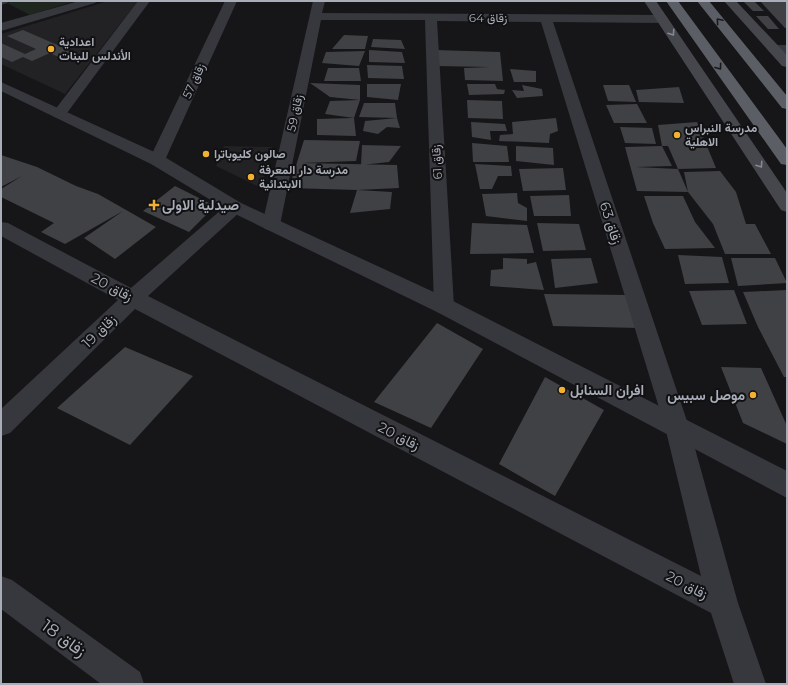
<svg xmlns="http://www.w3.org/2000/svg" width="788" height="685" viewBox="0 0 788 685" font-family="Montserrat,Vazirmatn,sans-serif">
	<rect width="100%" height="100%" fill="#161618"/>
	<!-- built -->
	<path fill="#222225" d="M108,1H138L65,94L1,64V34Z
		M224,146L272,147L261,188L216,166Z"/>
	<!-- green -->
	<path fill="#1e261f" d="M14,1H75L30,15L7,3Z"/>
	<!-- building -->
	<path fill="#404145" d="M743,1H754L764,11H753Z
		M760,1H787V28H785Z
		M756,16H768L779,29H768Z
		M23,30L78,54L65,60L50,53L32,61L23,57L12,62L1,57V43L25,54L36,49L7,36Z
		M344,35L368,36L365,49H332Z
		M373,39L401,40L405,49L371,47Z
		M369,50L402,52L405,63L369,62Z
		M435,50L500,52L503,81L465,80L464,68L490,67L436,66Z
		M365,51L359,66L322,63L326,52Z
		M367,65L402,66L404,79L368,78Z
		M328,68H359L361,81H324Z
		M510,69L536,71V82H514Z
		M310,83L360,85V100L354,118L325,114L330,101L360,100L330,97Z
		M367,84H401L398,100L367,97Z
		M467,84H495L497,89L505,90L504,94L469,95Z
		M522,85L542,89L543,96L517,98L512,90L524,91Z
		M603,85H629L636,102L608,101Z
		M679,87L684,103L639,102L636,90Z
		M467,100L502,101L503,119L468,118Z
		M364,103H395L397,118L359,117Z
		M637,104L647,123H614L606,105Z
		M354,118L356,136L317,135V119Z
		M397,118L400,128L387,127L378,134L363,131L365,121Z
		M556,118L558,131L550,134L549,143L499,141L500,135L513,134L512,122Z
		M471,122L505,124L507,131H490L491,140L472,137Z
		M697,122L716,168L678,169L668,146H662L672,166L636,167L678,169L688,192L684,172L720,171L736,192L746,224H755L771,254H725L713,224L688,192L637,191L625,147L662,146L658,125Z
		M620,127L652,128L656,144L625,143Z
		M304,140L360,141L356,161L302,163L397,165L399,188L357,190L289,188Z
		M472,143L507,146L509,162H473Z
		M362,145L401,146L389,162L361,165Z
		M516,146L553,148L554,165L516,161Z
		M1,155L37,167L76,186L98,194L156,227L115,259L84,238L123,211L65,244L41,232L54,223L1,197V189L22,176L1,187Z
		M475,164L511,166L512,176H498L492,189H480Z
		M563,168L566,190L523,191L519,169Z
		M175,186L215,206L189,232L143,211Z
		M357,190L392,192L390,209L350,213Z
		M517,193L518,203L527,208V221L486,216L482,194Z
		M569,195L571,216H534L530,196Z
		M644,196H683L695,222L715,248L665,249L653,223Z
		M472,223L527,225L534,253L470,254Z
		M537,223L579,224L586,250L543,251Z
		M678,255L722,257L729,283L685,284Z
		M503,258L527,259V264L536,262L544,290L490,286L491,270L503,269Z
		M591,258L598,283L555,288L551,259Z
		M731,258H775L787,283L738,286Z
		M734,290L747,324L702,325L689,291Z
		M787,290V377H784L758,327L743,292Z
		M544,294L629,295L640,328L553,326Z
		M437,323L483,349L431,428L374,402Z
		M125,347L193,376L130,445L57,408Z
		M721,367L761,368L787,426V444L743,423Z
		M545,377L604,410L555,496L499,464Z"/>
	<g fill="none" stroke-linecap="round" stroke-linejoin="round">
		<!-- minor -->
		<path fill="#37383d" fill-rule="evenodd" d="M138,1H150L64,117L59,118L54,117L52,114L54,111Z
			M225,1H237L165,160L163,164L157,165L151,164L149,160Z
			M313,1H325L322,13L662,15L666,16L668,19L666,22L662,23L553,22L689,427L738,603L766,684H734L711,613L135,309L10,433L1,436V409L118,300L1,236V222L8,223L131,288L229,203L235,201L241,203L244,207L241,211L148,296L701,576L665,427L541,22L437,21L454,306L451,312L444,314L437,312L434,306L425,20H321L280,225L277,229L271,231L265,229L262,225Z
			M1,576L12,580L140,672L144,684H101L1,609Z"/>
		<!-- tertiary -->
		<path fill="#37383d" fill-rule="evenodd" d="M1,1H9L7,3L1,5Z
			M79,1H97L95,3L1,31V23Z
			M774,45H787V53L769,52L768,49L769,46Z
			M1,82L163,156L241,203L451,300L787,471V498L437,312L229,211L151,164L1,91Z"/>
		<!-- secondary -->
		<path fill="#45474d" fill-rule="evenodd" d="M644,1H656L787,193V212L781,210Z
			M724,1H736L787,55V67L782,66Z"/>
		<!-- trunk -->
		<path fill="#5b5e65" fill-rule="evenodd" d="M666,1H678L787,149V165L781,164Z
			M697,1H709L787,96V109L782,108Z"/>
	</g>
	<!-- one-way arrows -->
	<defs><path id="oneway-chevron" d="M-2-3.5L2.5 0L-2 3.5" fill="none" stroke-width="1.6" stroke-linecap="round" stroke-linejoin="round"/></defs>
	<g stroke="#18191b">
		<use href="#oneway-chevron" transform="translate(719 21) rotate(-130)"/>
		<use href="#oneway-chevron" transform="translate(719 67) rotate(54)"/>
	</g>
	<g stroke="#858993">
		<use href="#oneway-chevron" transform="translate(672 33) rotate(56)"/>
		<use href="#oneway-chevron" transform="translate(760 165) rotate(56)"/>
	</g>
	<!-- markers -->
	<g fill="#f2b134" stroke="#111113" stroke-width="1.5">
		<circle cx="51" cy="49" r="4"/>
		<circle cx="677" cy="135" r="4"/>
		<circle cx="206" cy="154" r="4"/>
		<circle cx="251" cy="177" r="4"/>
		<path d="M152 199h4v4h4v4h-4v4h-4v-4h-4v-4h4z"/>
		<circle cx="562" cy="390" r="4"/>
		<circle cx="753" cy="395" r="4"/>
	</g>
	<g text-anchor="middle" stroke-width="4" stroke-linejoin="round" paint-order="stroke">
		<!-- far-street labels -->
		<g font-size="12" fill="#a8adb8" stroke="#111113">
			<text x="488" y="22">زقاق 64</text>
			<text transform="translate(194 81) rotate(-65)" y="4">زقاق 57</text>
			<text transform="translate(295 113) rotate(-78)" y="4">زقاق 59</text>
			<text transform="translate(437 162) rotate(-93)" y="4">زقاق 61</text>
		</g>
		<!-- far-poi labels -->
		<g font-size="12" font-weight="bold" fill="#a8adb8" stroke="#111113" text-anchor="start">
			<text x="59" y="46">اعدادية<tspan x="59" dy="14">الأندلس للبنات</tspan></text>
			<text x="685" y="132">مدرسة النبراس<tspan x="685" dy="14">الاهلية</tspan></text>
			<text x="214" y="158">صالون كليوباترا</text>
			<text x="259" y="174">مدرسة دار المعرفة<tspan x="259" dy="14">الابتدائية</tspan></text>
		</g>
		<!-- poi labels -->
		<g font-size="14" font-weight="bold" fill="#a8adb8" stroke="#111113" text-anchor="start">
			<text x="162" y="210">صيدلية الاولى</text>
			<text x="570" y="395">افران السنابل</text>
			<text x="745" y="400" text-anchor="end">موصل سبيس</text>
		</g>
		<!-- street labels -->
		<g font-size="14" fill="#a8adb8" stroke="#111113">
			<text transform="translate(611 223) rotate(72)" y="5">زقاق 63</text>
			<text transform="translate(112 287) rotate(28)" y="5">زقاق 20</text>
			<text transform="translate(99 331) rotate(-44)" y="5">زقاق 19</text>
			<text transform="translate(399 436) rotate(27)" y="5">زقاق 20</text>
			<text transform="translate(687 585) rotate(27)" y="5">زقاق 20</text>
		</g>
		<!-- near-street labels -->
		<g font-size="17" fill="#a8adb8" stroke="#111113">
			<text transform="translate(64 638) rotate(36)" y="6">زقاق 18</text>
		</g>
	</g>
	<!-- border -->
	<rect width="788" height="685" fill="none" stroke="#a8adb8" stroke-width="4"/>
</svg>
